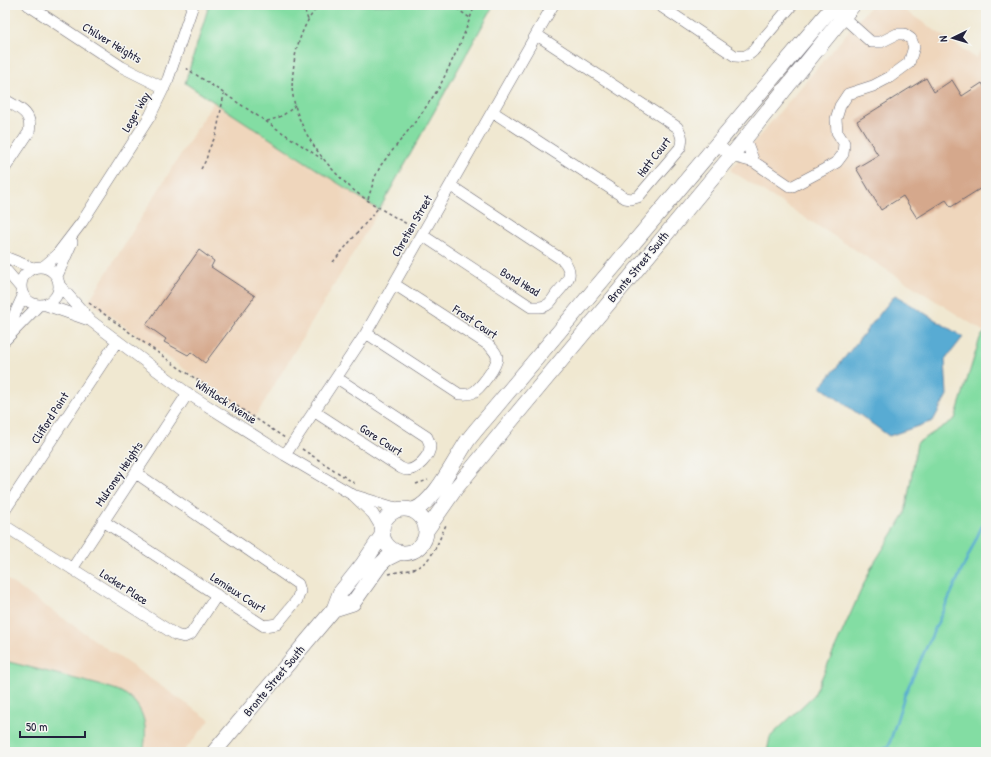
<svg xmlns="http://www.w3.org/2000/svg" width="991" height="757" viewBox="0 0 991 757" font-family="'Patrick Hand',sans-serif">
	<rect width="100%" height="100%" fill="#f6f6f2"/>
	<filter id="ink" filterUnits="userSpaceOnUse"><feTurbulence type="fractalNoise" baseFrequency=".025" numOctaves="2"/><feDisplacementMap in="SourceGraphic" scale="8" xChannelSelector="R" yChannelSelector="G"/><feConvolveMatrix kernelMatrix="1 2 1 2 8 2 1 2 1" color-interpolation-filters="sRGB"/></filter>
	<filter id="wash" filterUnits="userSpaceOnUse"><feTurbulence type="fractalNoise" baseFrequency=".012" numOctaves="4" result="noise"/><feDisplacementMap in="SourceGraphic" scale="16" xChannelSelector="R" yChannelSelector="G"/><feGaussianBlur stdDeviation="0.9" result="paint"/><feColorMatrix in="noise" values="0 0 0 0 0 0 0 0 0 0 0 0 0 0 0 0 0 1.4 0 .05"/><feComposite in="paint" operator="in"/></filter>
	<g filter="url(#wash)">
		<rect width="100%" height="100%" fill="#f0e8d1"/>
		<!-- built -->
		<path fill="#efd6bc" d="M871,5H897L976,58L986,44V333L730,170Z
			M214,101L379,210L254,419L89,301Z
			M5,578L210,720L183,752H5Z"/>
		<!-- green -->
		<path fill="#83dda3" stroke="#52806f" d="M209,5H494L379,210L185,83Z
			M985,332L986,752H767L770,737L814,695L871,568L905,514L917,443L955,419L980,338Z
			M5,661L111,688C142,697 150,723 143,752H5Z"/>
		<!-- water -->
		<path fill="#58abd3" stroke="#3d6687" d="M895,295L963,337L945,360L947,395L933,421L889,436L821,387Z"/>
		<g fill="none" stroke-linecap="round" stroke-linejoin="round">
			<!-- stream -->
			<path stroke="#58abd3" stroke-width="2.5" d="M881,752L889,745L905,694L982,526L986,522"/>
		</g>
		<g id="blocks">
			<!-- building -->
			<path fill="#d5a88c" d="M926,78L934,92L952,80L962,96L982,83L986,90V185L951,207L946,200L917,218L903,196L881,210L856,168L878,155L857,121Z
				M199,250L214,261L211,267L255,296L205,363L191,352L188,355L164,342L166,339L146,325Z"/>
		</g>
	</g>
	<g filter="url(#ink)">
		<use href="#blocks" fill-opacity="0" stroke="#6a6770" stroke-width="1"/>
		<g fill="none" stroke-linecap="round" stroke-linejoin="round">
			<defs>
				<path id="minor" d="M28,5L122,67L164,88
					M659,5L735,56C743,57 747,57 753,51L792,5
					M5,100C19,108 33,113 29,132L5,168
					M493,112L625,198L631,199L638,197L680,148C683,140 682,135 677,127L537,35
					M745,138L754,162
					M717,144L731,156L754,162L791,187L825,169L837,162L843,154L844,143L837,132L836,119L840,106L848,94L873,86L890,77L909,63L914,47L911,39L904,34H897L881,42H871L843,17
					M422,235L531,307C536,307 542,308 547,305C551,303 554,297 557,293C567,282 575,275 564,261L451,186
					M5,257L33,268
					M21 286a19 19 0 1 1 38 0a19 19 0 1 1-38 0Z
					M43,267L56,256L82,222L150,116L168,79L193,5
					M5,269L21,288
					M57,276L72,242
					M60,286L91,321L187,393L285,455L353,495L373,514L382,529
					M46,305L89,320
					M6,333L23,296
					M366,333L459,394C463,394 468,395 472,393C480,389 498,365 497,357C496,352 493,350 490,346L394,284
					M5,340L38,306
					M315,412L401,468C403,469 405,470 407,470C417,470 430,456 430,446C430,443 428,440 427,437L337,378
					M285,455L366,333L553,5
					M356,496L392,507L402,509
					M5,510L117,341
					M103,521L264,626L277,624L297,600L300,591L298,584L136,473
					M5,526L176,635L184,637L191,634L217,595
					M72,569L188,393"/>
				<path id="major" d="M382 531a22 22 0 1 1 44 0a22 22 0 1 1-44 0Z
					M413,510C434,504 455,459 468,440C474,432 481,424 488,416L834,5
					M426,531L456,488L505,428L731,156L853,5
					M334,609L353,603L380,565L386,559L400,552
					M214,752L334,609L340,593L363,564L383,534"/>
			</defs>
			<!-- minor casing -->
			<use href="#minor" stroke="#6a6770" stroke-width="12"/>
			<!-- major casing -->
			<use href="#major" stroke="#6a6770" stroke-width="16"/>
			<!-- path -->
			<path stroke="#6a6770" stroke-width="1.5" stroke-dasharray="3 3" stroke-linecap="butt" d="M303,5L308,20
				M319,5C305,21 297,42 294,63C293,74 291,85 293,96C299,132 324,163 350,187C367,202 393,216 414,228
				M452,5L470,18
				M186,68L322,159
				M267,121C279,118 287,114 295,105
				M201,169L206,160L209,149L216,135L224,94
				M368,199L375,177L381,165L419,117L439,88L461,42L475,5
				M333,262L379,207
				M89,303L175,365L285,438
				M302,449L357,485
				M416,484L428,480
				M389,574C396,572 403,571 410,570C433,564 437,543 446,525"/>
			<!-- minor -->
			<use href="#minor" stroke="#fff" stroke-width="11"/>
			<!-- major -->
			<use href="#major" stroke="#fff" stroke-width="15"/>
		</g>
	</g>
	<g text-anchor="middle" stroke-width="3" stroke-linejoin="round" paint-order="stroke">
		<!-- street labels -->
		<g font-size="12" fill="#22223b" stroke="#f6f6f2">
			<text transform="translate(112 43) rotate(31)" y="4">Chilver Heights</text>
			<text transform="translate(136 112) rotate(-60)" y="4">Leger Way</text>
			<text transform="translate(654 157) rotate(-52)" y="4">Hatt Court</text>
			<text transform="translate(412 226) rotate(-60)" y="4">Chretien Street</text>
			<text transform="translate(638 267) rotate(-50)" y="4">Bronte Street South</text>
			<text transform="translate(520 282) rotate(31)" y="4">Bond Head</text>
			<text transform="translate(475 322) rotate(34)" y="4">Frost Court</text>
			<text transform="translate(226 402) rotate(33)" y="4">Whitlock Avenue</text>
			<text transform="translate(50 418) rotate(-57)" y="4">Clifford Point</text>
			<text transform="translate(381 440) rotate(33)" y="4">Gore Court</text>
			<text transform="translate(119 474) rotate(-56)" y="4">Mulroney Heights</text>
			<text transform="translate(124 587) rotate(33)" y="4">Locker Place</text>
			<text transform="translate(238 593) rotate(33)" y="4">Lemieux Court</text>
			<text transform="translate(274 681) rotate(-50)" y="4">Bronte Street South</text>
		</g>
	</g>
	<!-- margin -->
	<rect width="991" height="757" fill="none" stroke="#f6f6f2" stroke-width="20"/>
	<!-- north arrow -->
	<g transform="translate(953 38) rotate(265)" stroke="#f6f6f2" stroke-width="3" paint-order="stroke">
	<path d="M0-3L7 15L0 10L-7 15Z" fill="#22223b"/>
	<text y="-6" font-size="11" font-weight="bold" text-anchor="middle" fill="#22223b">N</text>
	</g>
	<!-- scale -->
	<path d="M20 731v6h65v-6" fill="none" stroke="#22223b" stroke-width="2"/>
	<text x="26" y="731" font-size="12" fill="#22223b" stroke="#f6f6f2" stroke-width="3" paint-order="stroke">50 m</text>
</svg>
